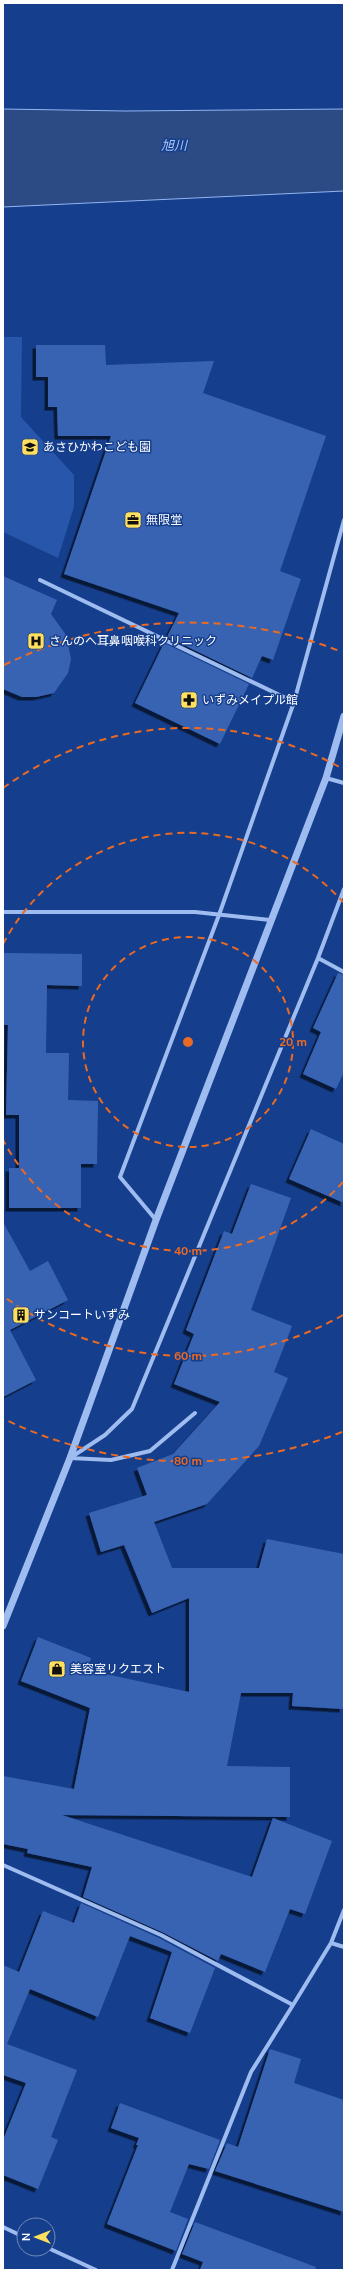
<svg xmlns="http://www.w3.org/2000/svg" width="347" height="2273" viewBox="0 0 347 2273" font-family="'Nunito Sans','Noto Sans JP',sans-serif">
	<defs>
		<filter id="shadow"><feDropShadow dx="-3.5" dy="3.5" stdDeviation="0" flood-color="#0009"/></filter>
	</defs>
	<rect width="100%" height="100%" fill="#153e8c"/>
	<!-- green -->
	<path fill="#2756ab" d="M3,337H22L21,417L74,475V507L58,558L3,532Z"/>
	<!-- water -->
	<path fill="#2c4b85" stroke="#91b5f2" d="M3,109L126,111L344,109V191L3,207Z"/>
	<!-- building -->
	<path fill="#3964b3" filter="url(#shadow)" d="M36,345H105L106,365L214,361L203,393L326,436L280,571L301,579L273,660L262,656L252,678L167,637L179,613L64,574L111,436H58L57,407H48V377H36Z
		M3,576L57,600L51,614L66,635L71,659L68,673L54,693L36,697H22L3,689Z
		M164,643L249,684L220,744L135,703Z
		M4,953L82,954V986L47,985L46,1053H69L68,1100L98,1101L97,1164H81V1208H9V1168H19V1115H6L8,1025H3Z
		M338,973L344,975V1072L336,1089L303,1074L321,1032L313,1028Z
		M311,1129L344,1144V1203L289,1179Z
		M251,1184L291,1198L251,1310L292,1326L274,1372L288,1378L259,1446L207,1504L154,1522L172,1568H259L267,1539L344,1554L343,1709L292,1706L293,1693H241L227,1766L290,1767V1817L62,1815L252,1877L273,1818L332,1841L305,1914L290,1909L265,1972L221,1954L218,1961L162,1932L83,1897L92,1867L27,1853L28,1849L3,1844V1776L74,1789L90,1708L21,1681L38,1637L91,1658L87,1670L189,1692V1598L152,1613L124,1545L101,1552L89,1513L147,1495L137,1468L173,1454L220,1402L174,1384L194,1334L186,1330L224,1231L232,1234Z
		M3,1222L30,1271L48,1261L68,1300L10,1330L36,1380L3,1397Z
		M81,1903L159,1938L215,1968L190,2033L150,2018L172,1952L130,1936L98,2017L30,1989L7,2044L77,2070L51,2137L58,2140L38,2189L3,2175V2140L26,2083L3,2075V1965L19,1972L43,1911L74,1923Z
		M270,2049L301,2059L294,2083L344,2100V2212L215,2171L227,2143L238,2147Z
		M120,2103L220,2140L209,2169L189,2164L170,2212L188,2219L176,2251L107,2224L138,2145H136L139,2138L111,2128Z
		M195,2222L316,2267L315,2270H200L203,2262L182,2254Z"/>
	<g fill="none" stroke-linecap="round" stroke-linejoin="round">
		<!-- minor -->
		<path stroke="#9ebcf0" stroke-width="4" d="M40,580L294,702
			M326,778L344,783
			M3,912H195L270,920
			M318,958L344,972
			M156,1220L120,1177L219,915L294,702L344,520
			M70,1458L105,1435L132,1409L318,958L344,889
			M70,1458L111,1460L150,1451L195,1413
			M3,1865L161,1935L293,2005L331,1943L344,1910
			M331,1943L344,1947
			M3,2227L24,2237
			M48,2248L96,2270
			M172,2270L251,2072L293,2005"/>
		<!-- tertiary -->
		<path stroke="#9ebcf0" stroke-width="7" d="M3,1626L70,1458L156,1220L326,778L344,716"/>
	</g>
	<!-- distance rings -->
	<g fill="none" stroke="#ea6a24" stroke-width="2" stroke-dasharray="7 5">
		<circle cx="188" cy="1042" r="105"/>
		<path d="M343 1182A209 209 0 0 1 3 1140M3 944A209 209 0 0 1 343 902"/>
		<path d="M343 1315A314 314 0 0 1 3 1296M3 788A314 314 0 0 1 343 769"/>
		<path d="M342 1432A419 419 0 0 1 4 1419M4 665A419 419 0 0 1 342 652"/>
	</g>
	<!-- icons -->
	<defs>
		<symbol id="school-square" viewBox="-11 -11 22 22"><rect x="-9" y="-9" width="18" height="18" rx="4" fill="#ffdf5d" stroke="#153e8c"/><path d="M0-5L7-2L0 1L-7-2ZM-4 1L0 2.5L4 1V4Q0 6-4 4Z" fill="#111"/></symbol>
		<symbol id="office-square" viewBox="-11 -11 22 22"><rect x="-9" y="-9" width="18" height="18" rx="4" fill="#ffdf5d" stroke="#153e8c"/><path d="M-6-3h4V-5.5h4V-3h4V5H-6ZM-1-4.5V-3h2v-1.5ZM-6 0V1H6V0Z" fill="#111"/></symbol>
		<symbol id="hospital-square" viewBox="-11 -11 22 22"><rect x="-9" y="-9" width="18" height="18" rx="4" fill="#ffdf5d" stroke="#153e8c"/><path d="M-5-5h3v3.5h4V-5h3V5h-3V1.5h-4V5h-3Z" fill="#111"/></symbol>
		<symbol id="pharmacy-square" viewBox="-11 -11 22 22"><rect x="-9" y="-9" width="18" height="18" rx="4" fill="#ffdf5d" stroke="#153e8c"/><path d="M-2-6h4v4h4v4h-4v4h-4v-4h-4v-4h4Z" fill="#111"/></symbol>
		<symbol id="building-square" viewBox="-11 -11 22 22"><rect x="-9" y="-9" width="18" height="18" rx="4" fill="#ffdf5d" stroke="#153e8c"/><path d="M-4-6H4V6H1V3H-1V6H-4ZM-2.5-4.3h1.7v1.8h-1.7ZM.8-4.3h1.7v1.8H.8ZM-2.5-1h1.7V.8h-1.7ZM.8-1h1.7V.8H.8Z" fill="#111"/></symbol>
		<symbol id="shop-square" viewBox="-11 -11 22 22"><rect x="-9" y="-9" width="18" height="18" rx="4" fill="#ffdf5d" stroke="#153e8c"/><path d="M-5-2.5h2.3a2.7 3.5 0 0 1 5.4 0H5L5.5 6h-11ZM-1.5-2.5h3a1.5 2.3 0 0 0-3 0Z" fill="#111"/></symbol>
	</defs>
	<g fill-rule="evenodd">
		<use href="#school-square" x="20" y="437" width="20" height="20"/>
		<use href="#office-square" x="123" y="510" width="20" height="20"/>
		<use href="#hospital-square" x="26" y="631" width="20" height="20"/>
		<use href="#pharmacy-square" x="179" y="690" width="20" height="20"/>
		<use href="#building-square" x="11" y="1305" width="20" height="20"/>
		<use href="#shop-square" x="47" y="1659" width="20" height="20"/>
	</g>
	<g text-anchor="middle" stroke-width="3" stroke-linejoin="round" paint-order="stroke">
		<!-- poi labels -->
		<g font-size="12" fill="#fff" stroke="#153e8c" text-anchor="start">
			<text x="43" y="451">あさひかわこども園</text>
			<text x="146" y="524">無限堂</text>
			<text x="49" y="645">さんのへ耳鼻咽喉科クリニック</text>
			<text x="202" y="704">いずみメイプル館</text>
			<text x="34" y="1319">サンコートいずみ</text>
			<text x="70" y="1673">美容室リクエスト</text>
		</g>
		<!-- water labels -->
		<g font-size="13" font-style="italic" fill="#aac6f7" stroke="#153e8c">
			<text x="174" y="150">旭川</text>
		</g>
	</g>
	<circle cx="188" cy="1042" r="6" fill="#ea6a24" stroke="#153e8c" stroke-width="2"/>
	<g font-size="12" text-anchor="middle" font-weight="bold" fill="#ea6a24" stroke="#153e8c" stroke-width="3" stroke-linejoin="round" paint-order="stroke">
		<text x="293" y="1046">20 m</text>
		<text x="188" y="1255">40 m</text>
		<text x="188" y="1360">60 m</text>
		<text x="188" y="1465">80 m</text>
	</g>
	<!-- border -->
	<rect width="347" height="2273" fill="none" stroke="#ffffff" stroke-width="8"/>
	<!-- north arrow -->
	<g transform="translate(36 2237) rotate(270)"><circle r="19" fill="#153e8c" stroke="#738bba"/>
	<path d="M0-3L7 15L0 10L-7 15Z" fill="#ffdf5d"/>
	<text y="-6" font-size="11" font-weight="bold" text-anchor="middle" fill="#ffffff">N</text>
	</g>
</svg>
